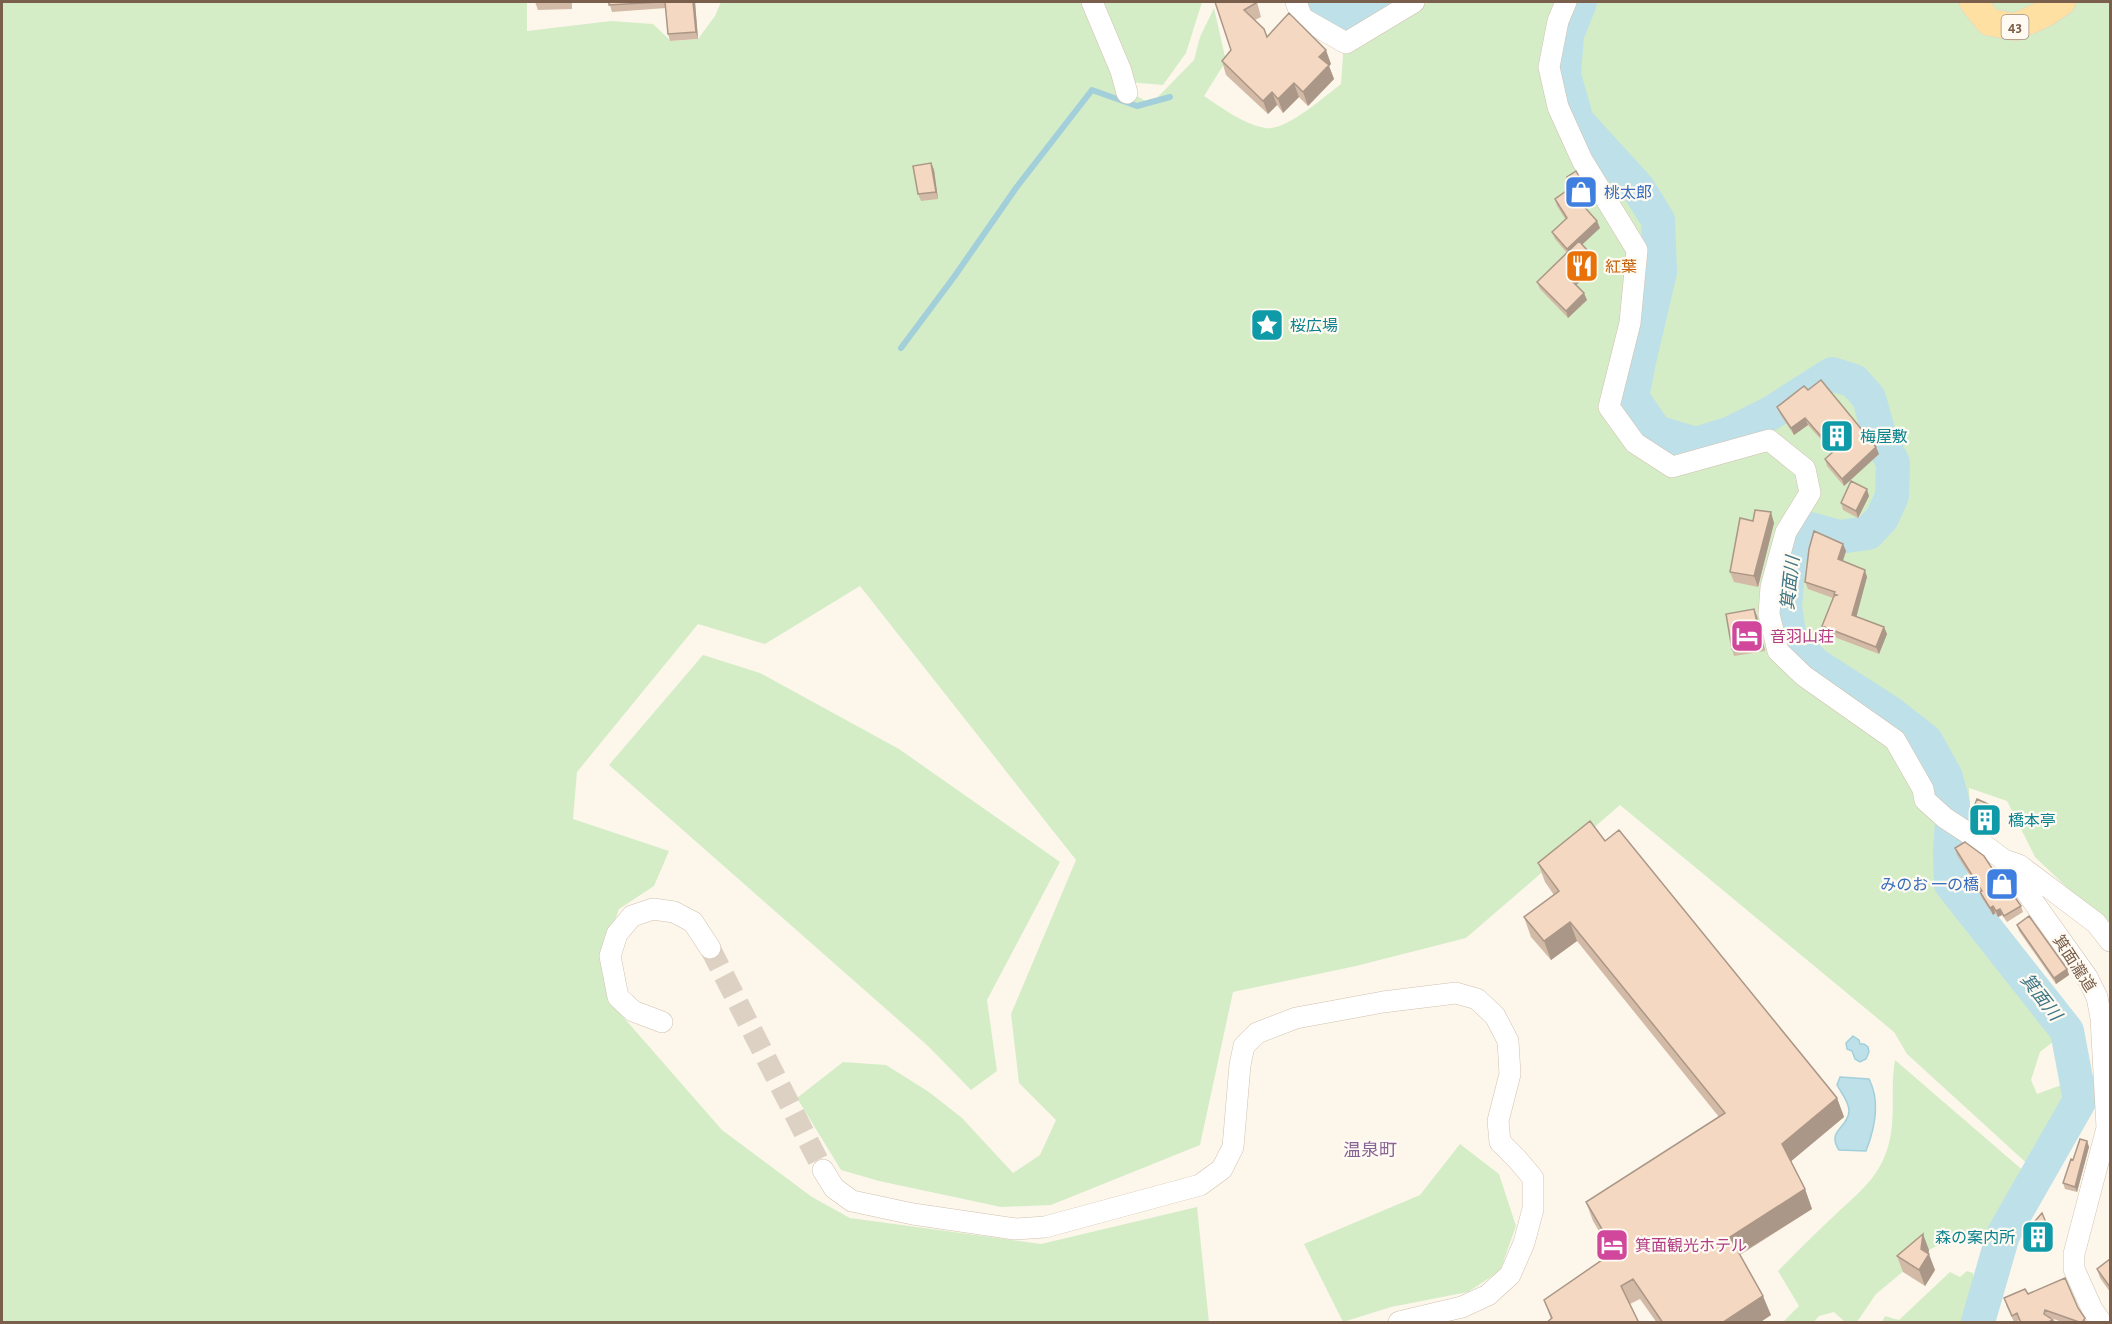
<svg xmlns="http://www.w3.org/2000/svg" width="2112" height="1324" viewBox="0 0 2112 1324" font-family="'Alegreya Sans','Noto Sans JP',sans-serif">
	<rect width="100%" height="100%" fill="#fdf7eb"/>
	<!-- green -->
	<path fill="#d4edc7" d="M2,2H527V31L611,21L653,24L671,41L698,39L715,16L721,2H1085L1128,91L1151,104L1194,60L1200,37L1214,8L1226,61L1204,96C1222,108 1243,124 1265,128C1285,132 1325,96 1341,84L1346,13L1336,2H2110V933L2099,918L2035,857L2007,801L1969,788L1971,829L1942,823L1944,889L2063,1034L2040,1052L2031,1080L2037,1094L2072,1081L2075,1101L2033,1169L1907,1054L1894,1032L1620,805L1466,938L1356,966L1233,992L1200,1145L1051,1205L1001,1207L879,1181L841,1170L797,1098L843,1062L886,1065L929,1092L962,1118L1013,1173L1040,1155L1056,1120L1019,1083L1011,1014L1076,860L860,586L765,644L698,624L577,772L573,819L669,851L654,886L619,909L603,954L611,1003L722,1130L812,1197L850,1218L1041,1244L1197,1207L1209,1322H2Z
		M1097,2H1202L1186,53L1163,85L1128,82Z
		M703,655L760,673L899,749L1060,862L987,1000L997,1071L971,1090L928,1046L609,765Z
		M1895,1060L2026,1173L2002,1216L1973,1242L1950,1239L1929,1250L1876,1294L1857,1322H1845L1834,1312L1819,1316L1814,1322H1783L1799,1306L1778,1271C1797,1252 1815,1233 1835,1215C1859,1192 1880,1178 1889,1143C1896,1115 1890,1087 1895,1060Z
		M1460,1144L1499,1174L1516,1226L1500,1271L1468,1292L1391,1307L1343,1322L1304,1244L1420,1195Z
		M1967,1271L1973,1273L1974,1284L1966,1322H1882L1885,1316L1899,1320L1950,1272L1960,1277Z"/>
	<!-- water -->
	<path fill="#bde0e9" stroke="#a3cfdb" stroke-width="1.5" d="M1853,1036L1859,1040L1860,1044H1864L1868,1047L1869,1052L1866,1059L1860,1062L1855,1059L1852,1051L1847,1049L1846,1043Z
		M1840,1077L1869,1079C1881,1102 1875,1128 1866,1151L1839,1150C1826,1130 1848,1129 1849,1111C1849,1101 1841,1093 1837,1085Z"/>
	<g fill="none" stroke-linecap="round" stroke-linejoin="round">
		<!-- stream -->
		<path stroke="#a3cfdb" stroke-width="6" d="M901,348L954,277L1016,188L1092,90L1137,106L1170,97"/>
		<!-- river -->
		<path stroke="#bde0e9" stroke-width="34" d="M1324,2L1345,21L1388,2
			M1580,2L1567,35L1564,75L1577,121L1638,188L1658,220L1660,272L1640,357L1632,397L1656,432L1696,444L1731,433L1771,413L1832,374L1854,381L1869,398L1880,438L1893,463L1892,496L1882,518L1868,533L1839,537L1802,527L1789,559L1785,607L1790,640L1816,665L1889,712L1926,741L1946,777L1953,804L1950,853L1951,884L2067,1031L2080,1100L2003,1235L1978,1322"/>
		<!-- minor-tunnel -->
		<path stroke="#dcd1c3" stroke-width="21" stroke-dasharray="21 10" stroke-linecap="butt" d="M710,948L823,1170"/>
		<defs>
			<path id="minor" d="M1092,2L1121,71L1127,93
				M1296,2L1302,18L1346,43L1414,2
				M1566,2L1558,21L1549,67L1558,107L1582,160L1637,250L1630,323L1609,407L1635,443L1672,467L1769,440L1805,469L1810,493L1786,532L1771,587L1769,614L1778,651L1804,676L1895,740L1923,789L1925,800L1945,818L1968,833L2004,860L2019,865L2096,923L2110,941
				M2005,862L2087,977L2097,997L2101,1018L2107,1128L2074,1254V1269L2092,1309L2101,1322
				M662,1022L633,1011L618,997L610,956L617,934L632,916L653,909L674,912L693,922L710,948
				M823,1170L834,1188L852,1201L913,1214L1015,1229L1045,1227L1200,1185L1222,1169L1233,1147L1240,1065L1244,1046L1257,1033L1296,1018L1383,1002L1456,993L1477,999L1495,1016L1508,1041L1510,1074L1498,1121L1500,1142L1517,1159L1533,1178V1209L1524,1243L1510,1275L1488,1295L1462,1307L1399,1322"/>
			<path id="major" d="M1973,2L1989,22L2015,27L2046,13L2062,2"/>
		</defs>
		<!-- minor casing -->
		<use href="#minor" stroke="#d1c0af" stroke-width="22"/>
		<!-- major casing -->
		<use href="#major" stroke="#dcd5d0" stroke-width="28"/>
		<!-- minor -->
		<use href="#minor" stroke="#fff" stroke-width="21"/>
		<!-- major -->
		<use href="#major" stroke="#fde0a2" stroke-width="27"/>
	</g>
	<!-- wall -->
	<path fill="#d2baa6" d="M535,2H578H572V9L538,10Z
		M609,2H698H695L698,39L670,41L668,34L666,8L612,12Z
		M1215,2H1257L1261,17L1255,20L1267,36L1331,64L1329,66L1334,79L1308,106L1299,97L1283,113L1277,105L1268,114L1226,75L1222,61L1231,50Z
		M931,163L934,170L938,199L921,201L918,194Z
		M1567,177L1592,201L1584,206L1600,228L1582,244L1595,259L1598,266L1576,285L1587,300L1568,318L1540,289L1537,282L1567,253L1555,239L1552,232L1566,220L1557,206L1555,199L1572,188Z
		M1808,390L1876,447L1879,454L1844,486L1827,466L1825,459L1832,452L1808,425L1794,435L1780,414L1777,407Z
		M1869,496L1858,518L1843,510L1841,503Z
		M1753,521L1774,523L1758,587L1734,582L1730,572Z
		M1843,544L1846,551L1843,561L1867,577L1856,617L1884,627L1887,634L1879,654L1824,633L1822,626L1833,598L1808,589L1805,582Z
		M1757,616L1765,651L1734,656L1732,649Z
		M1971,814L1999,815L1991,834L1973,821Z
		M1605,841L1837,1098L1844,1117L1791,1161L1805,1189L1812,1209L1740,1255L1771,1315L1759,1323H1657L1640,1299L1630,1304L1551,1319L1544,1300L1612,1253L1593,1221L1586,1202L1719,1117L1577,941L1551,960L1531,937L1524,917L1554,895L1545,882L1538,863Z
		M1955,848L1999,879L2021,906L2023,912L2007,922L2002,915L1998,917L1995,913L1993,915L1982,898L1980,892L1957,855Z
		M2017,925L2067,969L2069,975L2056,984L2019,931Z
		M2087,1141L2089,1147L2077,1192L2065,1189L2063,1183L2073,1160Z
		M2023,1235H2052L2039,1250L2025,1238Z
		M1929,1250L1928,1254L1935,1270L1925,1286L1903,1272L1897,1256Z
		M2110,1259V1292L2100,1278L2097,1269Z
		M2028,1294L2078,1308L2087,1323H2065L2048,1317L2053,1320L2054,1323H2021L2020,1320L2014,1322L2006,1305Z"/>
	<!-- shaded-wall -->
	<path fill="#ab9787" d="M693,2H695L698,39L696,32Z
		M1326,50L1331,64L1329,66L1334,79L1308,106L1303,92L1319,57Z
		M1294,83L1299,97L1283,113L1278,99Z
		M1272,92L1277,105L1268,114L1263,101Z
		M931,163L934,170L938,199L936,192Z
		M1589,194L1592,201L1581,208L1579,201Z
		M1597,221L1600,228L1570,256L1567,249Z
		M1595,259L1598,266L1574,287L1571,280Z
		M1584,293L1587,300L1568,318L1566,311Z
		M1805,418L1808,425L1794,435L1791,428Z
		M1876,447L1879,454L1844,486L1842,479Z
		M1867,489L1869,496L1858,518L1856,511Z
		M1771,512L1774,523L1758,587L1754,576Z
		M1843,544L1846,551L1841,566L1838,559Z
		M1865,570L1867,577L1855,622L1852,615Z
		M1754,609L1757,616L1765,651L1762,644Z
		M1884,627L1887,634L1879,654L1876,647Z
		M1997,808L1999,815L1991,834L1988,827Z
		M1993,906L1995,913L1993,915L1990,908Z
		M2000,909L2002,915L1998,917L1996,911Z
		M1570,922L1577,941L1551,960L1544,941Z
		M2067,969L2069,975L2056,984L2054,978Z
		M1837,1098L1844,1117L1789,1163L1782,1144Z
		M2087,1141L2089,1147L2077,1192L2075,1187Z
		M1805,1189L1812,1209L1737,1256L1730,1237Z
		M2050,1232L2052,1235L2039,1250L2038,1246Z
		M1923,1234L1929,1250L1928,1257L1929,1254L1935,1270L1925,1286L1919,1270Z
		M1763,1296L1771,1315L1759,1323H1722Z"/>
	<!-- building -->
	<path fill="#f4d8c1" stroke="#ab9787" stroke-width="1.5" d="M609,2H660L609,5Z
		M665,2H693L696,32L668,34Z
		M1215,2H1256V3L1244,10L1264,29L1267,37L1289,13L1326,50L1319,57L1329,65L1303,92L1294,83L1278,99L1272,92L1263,101L1222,61L1231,50Z
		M931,163L936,192L918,194L913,166Z
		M1576,171L1589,194L1579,201L1597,221L1567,249L1552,232L1567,218L1555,199L1573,186L1567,177Z
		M1579,241L1595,259L1571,280L1584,293L1566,311L1537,282Z
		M1821,380L1876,447L1842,479L1825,459L1834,451L1805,418L1791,428L1777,407L1804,386L1808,390Z
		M1851,481L1867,489L1856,511L1841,503Z
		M1755,510L1771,512L1754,576L1730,572L1740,518L1753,521Z
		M1814,531L1843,544L1838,559L1865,570L1852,615L1884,627L1876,647L1822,626L1834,596L1837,595L1834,594L1835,592L1805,582L1809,549Z
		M1754,609L1762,644L1732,649L1726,614Z
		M1977,799L1997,808L1988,827L1971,814Z
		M1590,821L1605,841L1619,830L1837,1098L1782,1144L1805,1189L1730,1237L1763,1296L1722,1323H1663L1633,1279L1621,1286L1639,1323H1546L1552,1318L1544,1300L1615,1251L1586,1202L1725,1113L1570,922L1544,941L1524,917L1559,891L1538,863Z
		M1965,842L1984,856L1999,879L2001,877L2021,906L2004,916L2000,909L1996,911L1993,906L1990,908L1980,892L1982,891L1955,848Z
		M2029,916L2067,969L2054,978L2017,925Z
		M2080,1139L2087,1141L2075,1187L2063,1183L2071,1159L2073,1160Z
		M2042,1213L2050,1232L2038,1246L2023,1235Z
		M1923,1234L1921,1249L1929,1254L1919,1270L1897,1256Z
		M2110,1259V1287L2097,1269Z
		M2065,1278L2078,1308L2085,1318L2082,1323L2045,1310L2044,1314L2053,1320L2046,1323H2021L2017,1313L2012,1316L2004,1298L2025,1289L2028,1294Z"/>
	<!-- icons -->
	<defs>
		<symbol id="shop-square" viewBox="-11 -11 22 22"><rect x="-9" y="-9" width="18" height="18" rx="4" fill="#3f7fe0" stroke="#fffbf2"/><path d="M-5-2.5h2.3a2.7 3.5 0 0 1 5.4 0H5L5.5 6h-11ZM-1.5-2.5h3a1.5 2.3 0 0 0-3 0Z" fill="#fff"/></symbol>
		<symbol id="restaurant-square" viewBox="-11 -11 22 22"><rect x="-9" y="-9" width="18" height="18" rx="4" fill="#e8710a" stroke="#fffbf2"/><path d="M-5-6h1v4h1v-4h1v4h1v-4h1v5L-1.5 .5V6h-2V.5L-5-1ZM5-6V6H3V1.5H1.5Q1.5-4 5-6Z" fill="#fff"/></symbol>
		<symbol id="sight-square" viewBox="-11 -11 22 22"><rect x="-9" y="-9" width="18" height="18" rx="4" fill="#0f9aa8" stroke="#fffbf2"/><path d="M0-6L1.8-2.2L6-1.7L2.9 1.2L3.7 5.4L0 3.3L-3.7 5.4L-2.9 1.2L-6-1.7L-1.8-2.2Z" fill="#fff"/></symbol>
		<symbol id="building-square" viewBox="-11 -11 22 22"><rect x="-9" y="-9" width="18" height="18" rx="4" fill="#0f9aa8" stroke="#fffbf2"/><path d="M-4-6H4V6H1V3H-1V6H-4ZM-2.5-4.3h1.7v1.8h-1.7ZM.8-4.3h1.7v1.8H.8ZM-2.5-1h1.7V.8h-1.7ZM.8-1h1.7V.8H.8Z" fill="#fff"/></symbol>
		<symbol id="hotel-square" viewBox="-11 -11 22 22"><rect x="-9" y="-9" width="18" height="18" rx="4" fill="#d1479c" stroke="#fffbf2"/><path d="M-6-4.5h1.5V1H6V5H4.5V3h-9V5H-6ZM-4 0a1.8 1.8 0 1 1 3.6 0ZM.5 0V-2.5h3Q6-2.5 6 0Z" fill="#fff"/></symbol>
	</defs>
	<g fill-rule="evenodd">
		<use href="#shop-square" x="1562" y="173" width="38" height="38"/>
		<use href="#restaurant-square" x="1563" y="247" width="38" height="38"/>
		<use href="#sight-square" x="1248" y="306" width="38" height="38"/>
		<use href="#building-square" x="1818" y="417" width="38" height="38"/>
		<use href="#hotel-square" x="1728" y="617" width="38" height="38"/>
		<use href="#building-square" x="1966" y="801" width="38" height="38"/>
		<use href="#shop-square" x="1983" y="865" width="38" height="38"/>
		<use href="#building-square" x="2019" y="1218" width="38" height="38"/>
		<use href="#hotel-square" x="1593" y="1226" width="38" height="38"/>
	</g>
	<g text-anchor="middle" stroke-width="4.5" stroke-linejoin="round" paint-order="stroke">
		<!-- shield labels -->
		<rect fill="#fffbf2" stroke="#a28e7e" stroke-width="1.5" x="2001.5" y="15" width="27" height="24" rx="4.5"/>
		<g font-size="15" font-weight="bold" fill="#7a5f4c">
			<text x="2015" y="32">43</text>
		</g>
		<!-- shop labels -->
		<g font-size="16" fill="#366cbe" stroke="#fffbf2" text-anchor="start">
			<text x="1604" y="198">桃太郎</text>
			<text x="1979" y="890" text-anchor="end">みのお 一の橋</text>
		</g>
		<!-- food labels -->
		<g font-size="16" fill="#c56008" stroke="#fffbf2" text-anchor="start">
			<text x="1605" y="272">紅葉</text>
		</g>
		<!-- culture labels -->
		<g font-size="16" fill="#0d838f" stroke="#fffbf2" text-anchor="start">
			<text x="1290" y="331">桜広場</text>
			<text x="1860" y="442">梅屋敷</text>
			<text x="2008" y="826">橋本亭</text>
			<text x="2015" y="1243" text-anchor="end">森の案内所</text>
		</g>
		<!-- hotel labels -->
		<g font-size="16" fill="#b23c85" stroke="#fffbf2" text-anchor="start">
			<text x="1770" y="642">音羽山荘</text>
			<text x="1635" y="1251">箕面観光ホテル</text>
		</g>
		<!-- street labels -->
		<g font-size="16" fill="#7a5f4c" stroke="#fffbf2">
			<text transform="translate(2075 963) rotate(57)" y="6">箕面瀧道</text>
		</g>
		<!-- water labels -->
		<g font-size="18" font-style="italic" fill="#417787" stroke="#fffbf2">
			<text transform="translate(1790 583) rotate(-84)" y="6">箕面川</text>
			<text transform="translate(2041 997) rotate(52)" y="6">箕面川</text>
		</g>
		<!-- neighbourhood labels -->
		<g font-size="18" fill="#886496" stroke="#fffbf2">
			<text x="1370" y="1156">温泉町</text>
		</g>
	</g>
	<!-- border -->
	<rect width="2112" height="1324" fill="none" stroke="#7a5f4c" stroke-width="6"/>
</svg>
